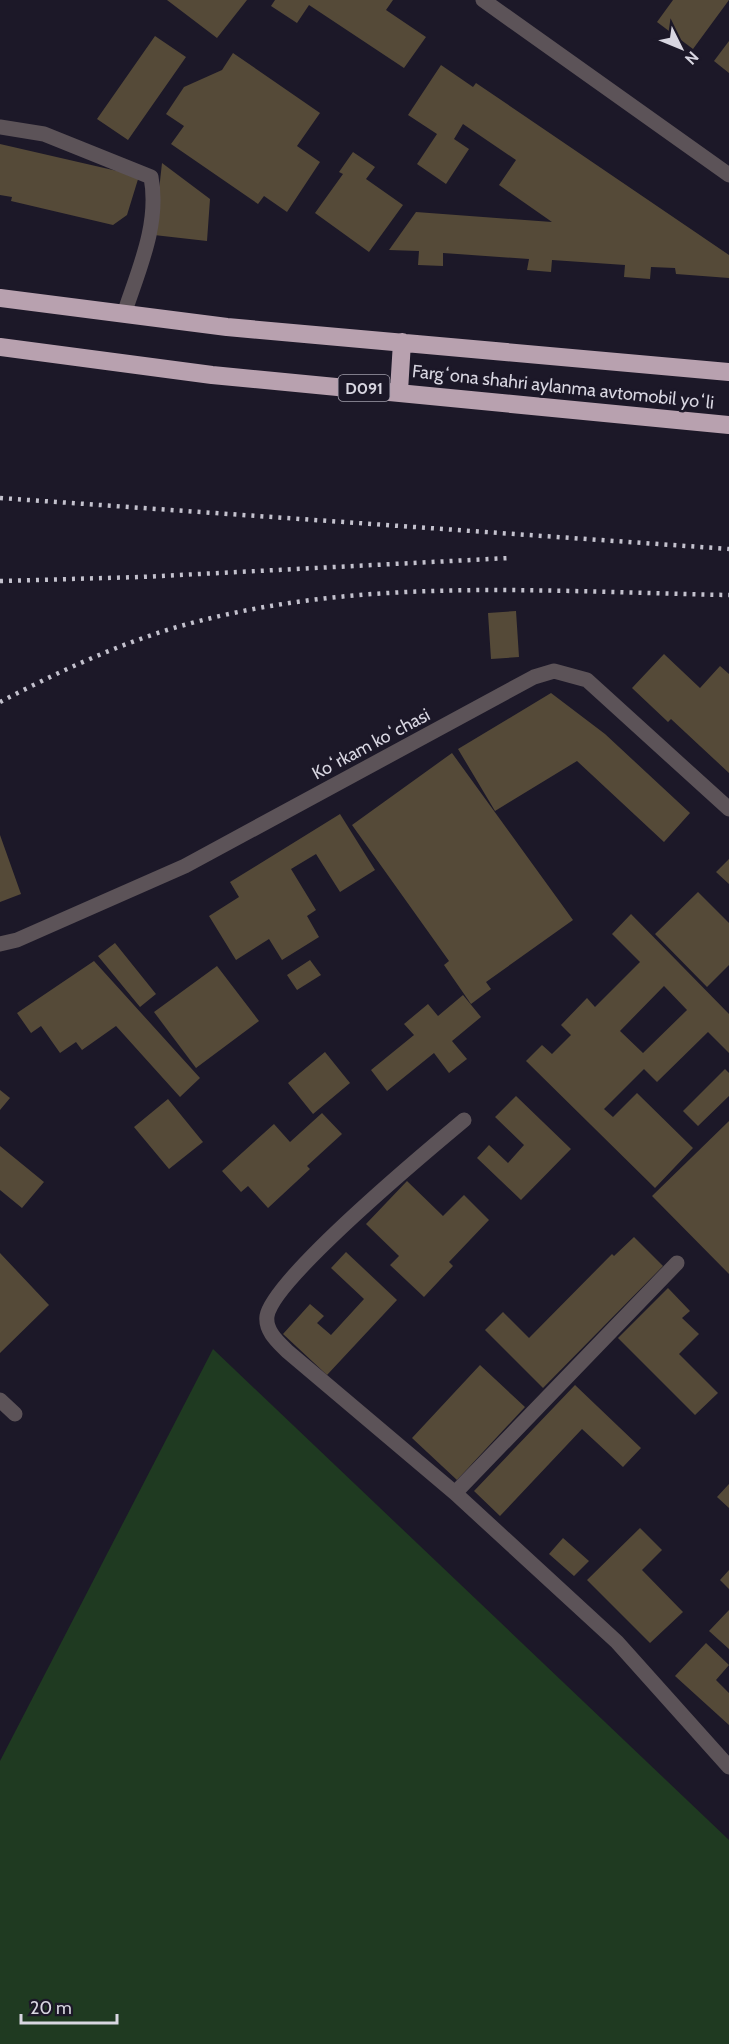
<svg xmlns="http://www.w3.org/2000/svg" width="729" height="2044" viewBox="0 0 729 2044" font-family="Cabin,sans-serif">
	<rect width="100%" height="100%" fill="#1c1828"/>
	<!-- green -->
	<path fill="#1f3a21" d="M213,1349L729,1840V2044H0V1761Z"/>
	<!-- building -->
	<path fill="#554a38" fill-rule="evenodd" d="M167,0H247L217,38Z
		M275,0H393L386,10L426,37L404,68L309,5L297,23L271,6Z
		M673,0H729L693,49L657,22Z
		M155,36L186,57L128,140L97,119Z
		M729,41V73L714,61Z
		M233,53L320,113L297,146L320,162L287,212L264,196L258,204L171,144L184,126L166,114L184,87L222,70Z
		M441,65L473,87L476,83L729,255V278L676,274L675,268L651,267L650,279L624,277L625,265L552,260L551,272L527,270L529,259L443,253V266L418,265L419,251L389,250L416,212L552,222L499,185L516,160L463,124L454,139L469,149L446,184L417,164L437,134L408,115Z
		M0,144L139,176L127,215L113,225L11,201L12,197L0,195Z
		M353,152L375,167L366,179L403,205L369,252L315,213L343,174L339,172Z
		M162,163L210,199L207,241L154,235Z
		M516,611L519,657L491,659L488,613Z
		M664,654L700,688L720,666L729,674V773L671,719L668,722L632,688Z
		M551,693L605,734L690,813L664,842L577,761L495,811L458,749Z
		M452,753L573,920L486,982L491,989L471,1004L444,965L449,961L352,825Z
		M340,814L375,870L340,892L316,854L291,869L316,910L307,916L319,937L282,960L269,939L236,960L209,916L239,897L230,882Z
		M0,835L21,894L0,902Z
		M729,859V884L716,872Z
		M698,892L729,923V965L707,987L655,934Z
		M631,914L729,1014V1053L708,1032L657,1082L644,1069L604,1109L613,1117L637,1093L693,1148L655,1188L526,1061L542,1045L552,1054L571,1035L561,1025L587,998L595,1007L640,962L612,934ZM664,986L687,1010L643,1053L620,1031Z
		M115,943L156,994L140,1007L98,956Z
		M310,960L321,975L297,990L287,975Z
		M94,961L200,1078L180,1097L116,1026L82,1050L76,1042L60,1053L41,1026L31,1033L17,1013Z
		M217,966L259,1021L196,1068L154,1012Z
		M463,995L481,1017L452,1041L467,1059L449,1073L434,1053L387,1091L371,1070L414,1035L404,1024L428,1004L438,1016Z
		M325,1052L350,1083L313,1114L288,1083Z
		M725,1069L729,1073V1096L698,1126L683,1111Z
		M0,1090L10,1098L0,1110Z
		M516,1096L571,1149L521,1200L477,1158L489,1145L508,1163L524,1145L495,1117Z
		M168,1099L203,1142L169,1169L134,1127Z
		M322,1113L342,1134L307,1166L310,1169L268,1208L248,1186L241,1192L222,1171L274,1124L290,1142Z
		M729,1121V1274L652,1196Z
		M0,1146L44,1182L22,1208L0,1190Z
		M407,1181L443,1216L464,1195L489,1220L449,1262L453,1266L424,1297L390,1265L399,1256L366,1224Z
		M634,1237L663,1266L543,1388L485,1330L503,1312L529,1338L612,1254L614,1256Z
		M346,1252L397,1300L327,1375L283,1334L310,1304L324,1316L317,1323L331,1335L364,1299L331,1268Z
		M0,1253L49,1305L0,1353Z
		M668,1288L690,1311L682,1318L699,1334L679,1354L718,1393L695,1415L618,1338Z
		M480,1365L525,1407L457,1480L412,1438Z
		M575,1385L641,1448L623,1467L582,1429L500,1516L474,1491Z
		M729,1484V1508L717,1497Z
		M640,1528L662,1550L642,1570L683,1612L650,1643L587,1580Z
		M563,1538L589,1561L574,1576L549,1554Z
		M729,1570V1589L720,1580Z
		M729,1610V1649L709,1631Z
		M706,1643L729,1665L716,1680L729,1693V1725L675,1676Z"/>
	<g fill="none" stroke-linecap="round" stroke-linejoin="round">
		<!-- minor -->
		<path stroke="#5c5358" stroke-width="15" d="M483,0L729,175
			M0,127L44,134L151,177C160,224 138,271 124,314
			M0,944L17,940L185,866L534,677L554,671L587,680L729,809
			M464,1120C428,1150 273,1279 267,1316C265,1331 278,1342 287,1351L455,1493L617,1642L729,1767
			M0,1400L15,1414
			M455,1493L677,1263"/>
		<!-- highway -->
		<path stroke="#b8a1af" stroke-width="18" d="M0,298L227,327L729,372
			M0,347L212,375L729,425
			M399,391L402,342"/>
		<!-- rail -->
		<path stroke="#c3c1cd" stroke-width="4.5" stroke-dasharray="3 6" stroke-linecap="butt" d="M0,498L729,549
			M0,581L141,577L509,558
			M0,702C58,672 124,641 188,624C363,576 550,592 729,595"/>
	</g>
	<g text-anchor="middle" stroke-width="5" stroke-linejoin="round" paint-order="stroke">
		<!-- shield labels -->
		<rect fill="#1c1828" stroke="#a09daa" stroke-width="1.5" x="338.5" y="375" width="51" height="26" rx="4.5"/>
		<g font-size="16" font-weight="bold" fill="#d8d6e1">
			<text x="364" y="394">D091</text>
		</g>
		<!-- street labels -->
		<g font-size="18" fill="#d8d6e1" stroke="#1c1828">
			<text transform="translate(563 387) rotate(6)" y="6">Fargʻona shahri aylanma avtomobil yoʻli</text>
			<text transform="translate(371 744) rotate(-28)" y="6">Koʻrkam koʻchasi</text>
		</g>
	</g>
	<!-- north arrow -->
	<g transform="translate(681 48) rotate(133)" stroke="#1c1828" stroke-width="4.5" paint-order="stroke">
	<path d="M0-4.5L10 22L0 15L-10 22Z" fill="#d8d6e1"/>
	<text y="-9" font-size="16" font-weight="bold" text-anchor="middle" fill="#d8d6e1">N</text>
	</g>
	<!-- scale -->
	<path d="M21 2014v9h96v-9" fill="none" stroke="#d8d6e1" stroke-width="3"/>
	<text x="30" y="2014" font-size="18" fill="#d8d6e1" stroke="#1c1828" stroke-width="4.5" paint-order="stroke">20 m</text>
</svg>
